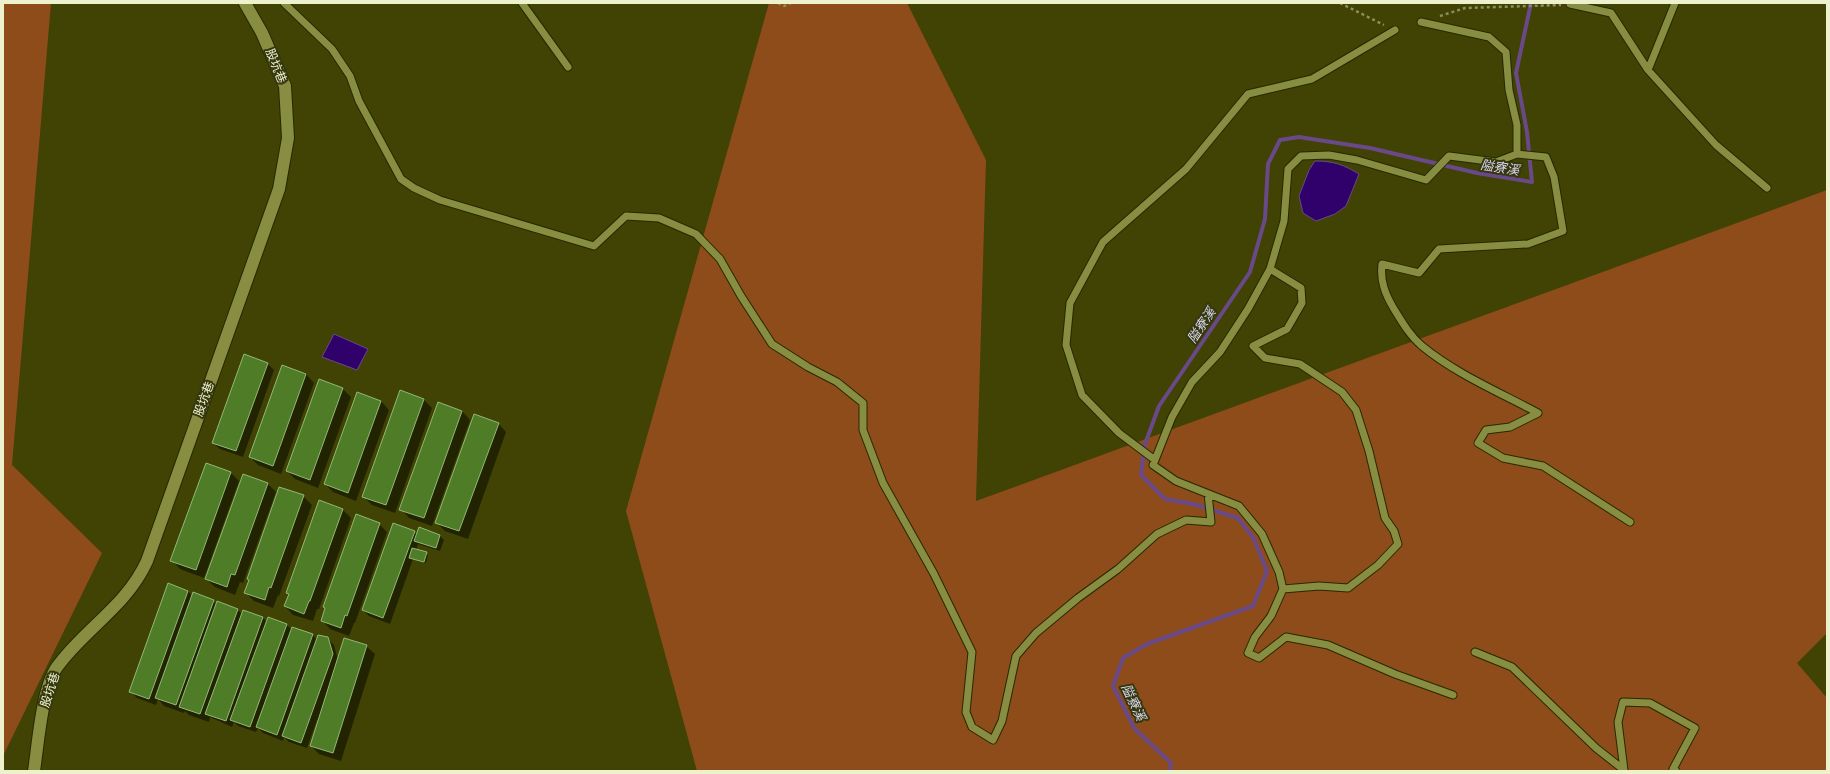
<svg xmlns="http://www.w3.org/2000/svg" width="1830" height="774" viewBox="0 0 1830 774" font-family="Arial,'Noto Sans TC',sans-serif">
	<rect width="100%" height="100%" fill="#404303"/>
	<!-- green -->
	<path fill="#8e4c1b" d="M3,3H51L12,465L102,553L3,756Z
		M769,3H907L986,160L976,501L1827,190V633L1797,663L1827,698V771H697L626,511Z"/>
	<!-- water -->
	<path fill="#30006b" stroke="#694988" d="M1315,161C1334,161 1344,165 1359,174L1346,206L1335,214L1316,221L1303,213L1299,196L1309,170Z
		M334,334L368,349L357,370L322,357Z"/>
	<!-- shadow -->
	<path fill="#0007" d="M267,363L274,370L243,457L220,449L213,443Z
		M306,374L314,383L281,474L258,465L250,457Z
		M342,388L351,397L318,488L295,479L287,471Z
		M401,392L424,400L432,408L395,513L372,505L363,496Z
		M381,401L389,410L356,501L333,492L325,484Z
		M439,403L462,411L470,420L432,526L409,518L401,509Z
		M498,423L506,432L468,539L445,531L436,522Z
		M231,473L239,481L204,578L180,569L172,560Z
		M268,484L276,492L243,583L240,582L235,595L215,587L206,579Z
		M303,496L312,505L279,596L278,595L273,608L254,601L246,593L250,581L248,579Z
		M343,510L351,518L319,609H317L313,621L293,615L285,606L289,595L287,593Z
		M379,524L387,532L355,623H354L349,636L330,629L322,620L326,609Z
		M414,532L417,535L440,536L444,540L440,551L418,544L416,550L428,555L426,563L413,559L390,624L369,616L363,610Z
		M188,591L192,596L213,601L217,605L238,610L242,614L263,618L267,622L268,618L287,625L292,630L313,635L317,640L327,638L334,645L338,660L366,646L375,654L341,761L319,754L311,746L319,720H317L307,748L289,742L284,737L283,741L263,733L258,728L256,732L238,726L234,722L232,727L210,717L209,722L189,715L185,711L184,713L164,706L158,699L156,705L137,698L130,691Z"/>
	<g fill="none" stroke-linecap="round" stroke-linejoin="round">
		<!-- stream -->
		<path stroke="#694988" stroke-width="4" d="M1170,771L1171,763L1134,728L1113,686L1123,658L1147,644L1253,606L1267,571L1254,539L1238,518L1193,504L1165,499L1141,475L1145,444L1159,406L1250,272L1265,219L1268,164L1280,140L1299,137L1370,148L1477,173L1532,182L1527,132L1516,73L1531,3"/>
	</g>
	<!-- building -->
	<path fill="#4f7c27" stroke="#93b977" d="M244,354L268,363L236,451L212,443Z
		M282,365L306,374L273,466L249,457Z
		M319,379L343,388L310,480L286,471Z
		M400,390L424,399L386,505L362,497Z
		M357,392L381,401L348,493L324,484Z
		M438,402L462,411L424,518L399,510Z
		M474,414L499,423L459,531L435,523Z
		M206,463L231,472L196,570L170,561Z
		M243,474L268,483L235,575L231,574L227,587L205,579Z
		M279,487L304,495L271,588L269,587L265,600L244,593L249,580L247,579Z
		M319,500L343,509L310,601H309L304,614L284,606L289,594L286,593Z
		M356,514L380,523L347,616L345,615L341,628L321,621L325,608L323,607Z
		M393,523L415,531L383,618L362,610Z
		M419,527L440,535L436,548L414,541Z
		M412,548L427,552L424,562L409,558Z
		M168,583L188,591L149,699L129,692Z
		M193,592L214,600L176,705L155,698Z
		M217,601L238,609L200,714L179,707Z
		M243,610L263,617L226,721L205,714Z
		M268,617L287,624L250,727L230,720Z
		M292,627L313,634L277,735L256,727Z
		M318,635L328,637L333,654L301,743L282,736Z
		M344,638L367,645L333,753L310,746Z"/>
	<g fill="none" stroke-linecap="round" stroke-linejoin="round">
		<defs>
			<path id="lane" d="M284,3L332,49L350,76L359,101L401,179L414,188L440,200L594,246L626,216L659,218L696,234L720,259L741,296L772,344L808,367L837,382L863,403V430L883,483L934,574L972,652L966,712L972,727L993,740L1002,721L1016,656L1036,633L1078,598L1118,569L1157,534L1186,520L1211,522L1208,494
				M522,3L568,67
				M1570,4L1611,13L1648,70L1675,3
				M1421,22L1489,37L1506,52L1509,90L1517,125V154L1496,162L1449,156L1426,180L1357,160L1329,155L1301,156L1288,169L1284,221L1270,269L1248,309L1220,352L1192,382L1172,417L1153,465L1176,481L1239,506L1262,534L1279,572L1283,589L1271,616L1255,637L1248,653L1259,658L1286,637L1328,645L1395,674L1453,695
				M1648,70L1716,145L1767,188
				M1517,154L1546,157L1554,177L1563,231L1528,244L1439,249L1419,273L1382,264C1380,281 1385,294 1394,309C1402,322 1410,336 1422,346C1456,374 1499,392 1538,413L1510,427L1486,430L1478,443L1503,458L1543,466L1630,522
				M1270,269L1301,288L1302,303L1287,329L1253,346L1265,358L1300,364L1342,392L1356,410L1369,451L1385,518L1394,531L1398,544L1378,565L1348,588L1319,586L1283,589
				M1155,460L1119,433L1082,395L1066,345L1070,303L1103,242L1186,169L1248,94L1312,79L1395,30
				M1475,652L1512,667L1596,748L1624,770L1618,722L1623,702L1650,703L1695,728L1673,769L1676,771"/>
			<path id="secondary" d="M34,771C38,745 42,688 57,667C85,628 126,607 147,561L279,189L288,138L285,86L262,33L245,3"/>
		</defs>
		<!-- lane casing -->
		<use href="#lane" stroke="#262900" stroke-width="9"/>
		<!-- secondary casing -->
		<use href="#secondary" stroke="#262900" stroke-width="14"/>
		<!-- path -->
		<path stroke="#8b8f5a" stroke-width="2.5" stroke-dasharray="3 3" stroke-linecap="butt" d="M778,3L784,6L791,3
			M1340,3L1384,25
			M1440,16L1465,8L1561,5"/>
		<!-- lane -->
		<use href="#lane" stroke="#878d41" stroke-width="7"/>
		<!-- secondary -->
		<use href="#secondary" stroke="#878d41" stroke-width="12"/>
	</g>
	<g text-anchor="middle" stroke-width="4" stroke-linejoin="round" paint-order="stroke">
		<!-- street labels -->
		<g font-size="12" fill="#edf2cc" stroke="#35380f">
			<text transform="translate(276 66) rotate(68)" y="4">股坑巷</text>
			<text transform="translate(204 399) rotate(-70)" y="4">股坑巷</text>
			<text transform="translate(50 690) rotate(-72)" y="4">股坑巷</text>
		</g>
		<!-- water labels -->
		<g font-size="13" font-style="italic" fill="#dcd8f3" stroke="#35380f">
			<text transform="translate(1500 167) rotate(9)" y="5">隘寮溪</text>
			<text transform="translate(1201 325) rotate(-56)" y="5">隘寮溪</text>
			<text transform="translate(1134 702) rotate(65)" y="5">隘寮溪</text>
		</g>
	</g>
	<!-- border -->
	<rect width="1830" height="774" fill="none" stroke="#edf2cc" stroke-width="8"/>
</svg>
